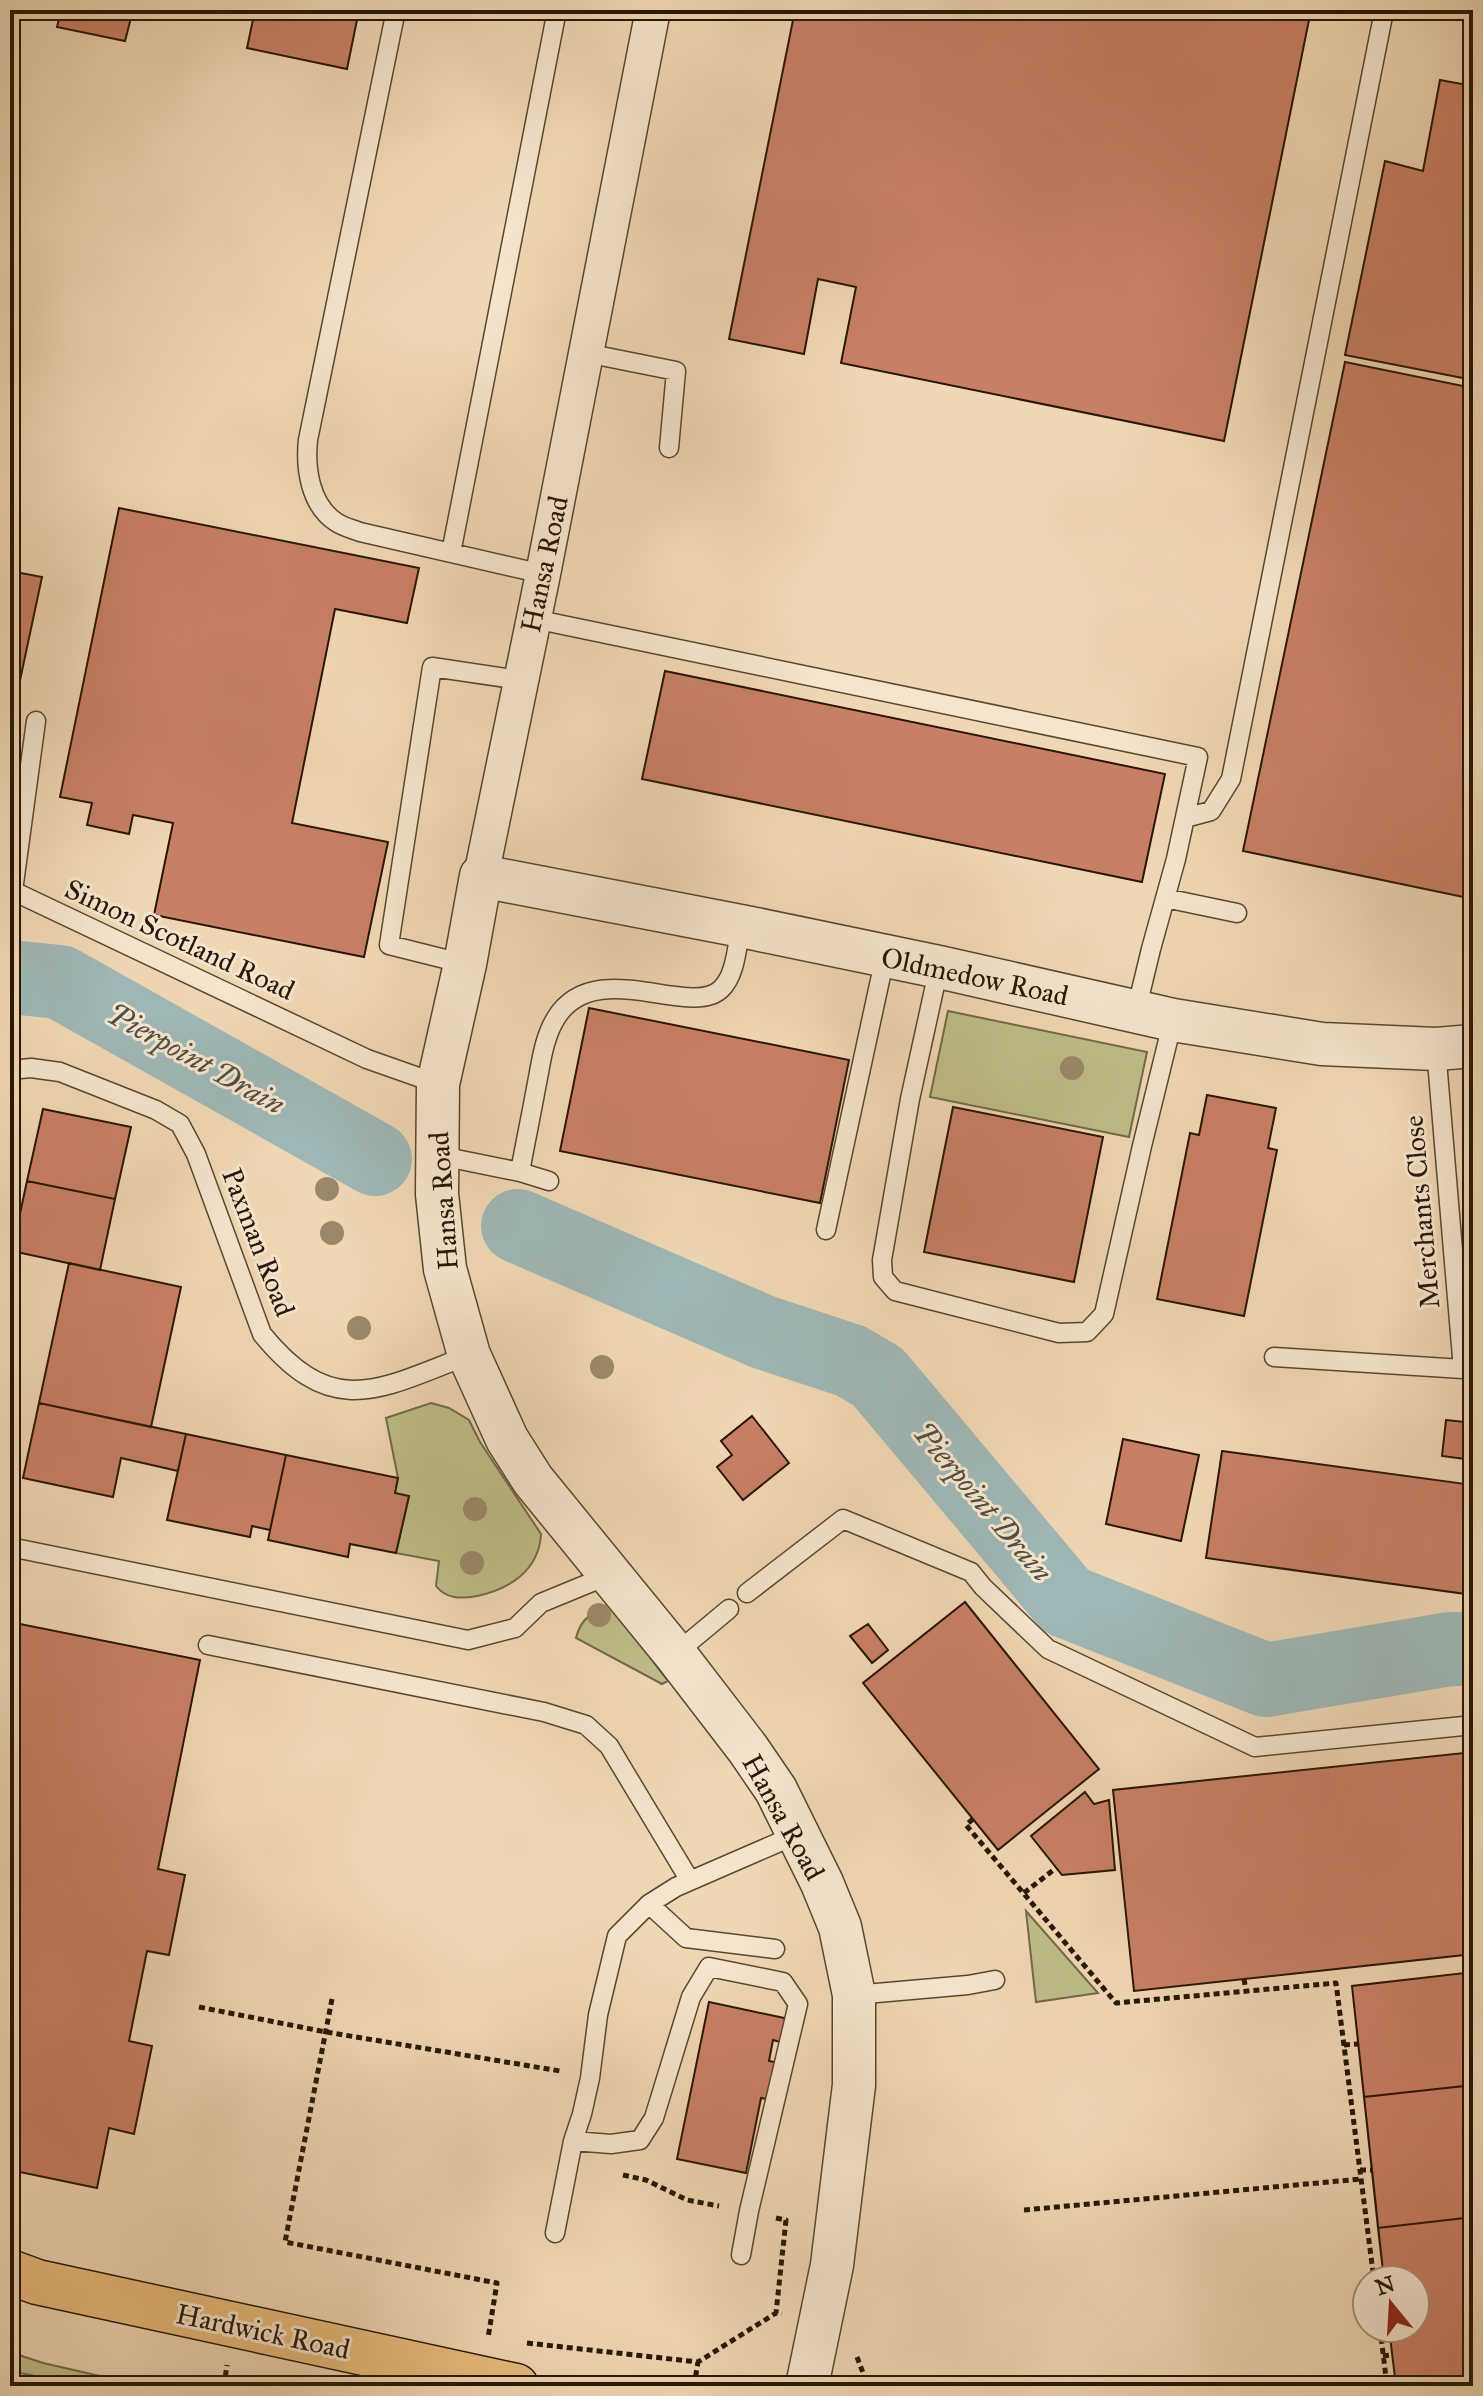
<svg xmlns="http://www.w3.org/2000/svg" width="1483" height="2396" viewBox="0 0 1483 2396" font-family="'IM FELL Great Primer',serif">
	<rect width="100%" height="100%" fill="#f0d7b3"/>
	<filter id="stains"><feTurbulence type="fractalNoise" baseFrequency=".0025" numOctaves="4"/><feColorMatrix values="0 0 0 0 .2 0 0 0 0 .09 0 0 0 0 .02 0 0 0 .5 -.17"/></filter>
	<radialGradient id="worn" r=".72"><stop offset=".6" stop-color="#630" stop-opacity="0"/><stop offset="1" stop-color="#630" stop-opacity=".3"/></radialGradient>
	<!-- grass -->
	<path fill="#bebd89" stroke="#726a46" stroke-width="2" d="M948,1011L1147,1052L1129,1137L930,1097Z
		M431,1403L449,1408L469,1420L480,1442L541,1534C539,1571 509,1589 477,1596C461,1599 446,1599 436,1586L439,1561L396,1553L409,1497L395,1493L398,1478L386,1418Z
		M612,1608L668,1681L662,1684L576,1638C581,1618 592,1611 612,1608Z
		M1026,1911L1098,1993L1036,2002Z
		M10,2352L43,2363L144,2386H86L10,2371Z"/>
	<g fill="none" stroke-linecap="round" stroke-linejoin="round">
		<!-- river -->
		<path stroke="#9eb7b6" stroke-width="74" d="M10,977L60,982L375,1159
			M518,1226L763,1332L851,1361L878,1377L1066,1601L1266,1680L1450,1649H1473"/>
	</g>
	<!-- building -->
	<path fill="#c97f65" stroke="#271704" stroke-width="2" d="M61,10H133L125,41L57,27Z
		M255,10H359L347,69L247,48Z
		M795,10H1311L1224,441L841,363L856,287L818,279L804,354L729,339Z
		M1440,80L1473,86V380L1345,355L1385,161L1423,171Z
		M1345,362L1473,388V899L1243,851Z
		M119,508L419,568L407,623L335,609L292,823L388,842L364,957L154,915L173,823L133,815L129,834L87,825L92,803L60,797Z
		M10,571L42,577L19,685L10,683Z
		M665,671L1165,774L1142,882L642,779Z
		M589,1008L849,1060L820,1203L560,1151Z
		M1207,1095L1276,1108L1268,1148L1277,1150L1244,1316L1157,1299L1190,1133L1199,1135Z
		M953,1107L1103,1137L1074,1282L924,1252Z
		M43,1109L131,1127L115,1199L27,1181Z
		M27,1181L115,1199L100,1270L12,1251Z
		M69,1263L181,1287L151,1427L39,1403Z
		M39,1403L186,1434L178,1471L121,1458L113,1497L23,1478Z
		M752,1416L789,1463L743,1500L717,1467L732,1455L721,1441Z
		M1446,1420L1473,1423V1460L1442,1456Z
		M186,1434L286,1455L270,1530L252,1526L250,1537L167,1520Z
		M1123,1439L1199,1455L1181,1541L1106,1524Z
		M1222,1451L1473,1485V1595L1206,1558Z
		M286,1455L398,1478L395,1493L409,1496L396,1553L350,1544L348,1557L268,1540Z
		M965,1602L1099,1769L998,1850L863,1683Z
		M10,1622L200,1660L158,1869L185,1875L169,1955L147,1951L129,2041L152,2046L134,2134L109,2128L97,2188L10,2170Z
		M868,1624L888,1650L872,1663L850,1636Z
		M1473,1752V1954L1134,1991L1113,1790Z
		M1085,1792L1094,1804L1109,1800L1115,1870L1062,1875L1031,1836Z
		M1473,1972V2085L1364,2097L1352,1986Z
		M1473,1972V2386H1396L1389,2328H1415V2280H1384L1352,1986Z
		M709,2002L789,2019L784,2043L773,2040L769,2061L780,2063L772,2100L761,2098L746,2173L677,2159Z
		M1473,2085V2217L1378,2228L1364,2097Z
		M1473,2217V2386H1396L1389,2328H1415V2280H1384L1378,2228Z"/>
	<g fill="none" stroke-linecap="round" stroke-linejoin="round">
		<defs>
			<path id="service" d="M396,10L308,440C305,468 310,505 336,522C343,527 353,529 360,532L543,574
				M586,353L676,371L669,448
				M451,553L557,10
				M534,619L1198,757L1176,859L1151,949L1136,1011
				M36,721L13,891L367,1059L438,1084
				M1185,818L1211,811L1231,779L1383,16
				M1165,898L1237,913
				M465,964L389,945L432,667L520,680
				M939,967L910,1099L882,1260L883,1277L895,1291L1059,1333L1087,1332L1104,1314L1142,1146L1173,1020
				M1436,1049L1463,1369H1473
				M10,1070L31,1068L60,1072L156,1110L180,1124L196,1154L262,1334C333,1421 380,1389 469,1355
				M436,1155L520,1172L549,1181
				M520,1172C525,1144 531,1116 536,1088C541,1064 543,1039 556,1018C595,955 691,1019 721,989C736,975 737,945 741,926
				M826,1230L885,957
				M1274,1357L1463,1369
				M10,1547L468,1640L515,1628L541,1603L609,1575
				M747,1593L843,1519L971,1572L983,1587L1048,1649L1255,1747L1473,1725
				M208,1645L544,1712L586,1725L609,1746L689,1879
				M675,1654L729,1609
				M649,1904L686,1938L775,1949
				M854,1995L968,1985L995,1980
				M573,2141L611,2144L640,2140L654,2118L691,1997L709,1967L783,1982L798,2004L749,2211L741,2255
				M555,2233L573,2141L582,2114L590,2078L598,2015L617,1936L649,1904L676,1887L798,1834"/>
			<path id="minor" d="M481,876L543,574L653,10"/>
			<path id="tertiary" d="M807,2386L832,2265L854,2085V1995L840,1927L822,1883L776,1790L748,1749L675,1654L533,1480L507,1439L469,1355L445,1269L437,1194L438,1084L465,964L481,876L741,926L939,967L1173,1020L1322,1044L1436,1049L1473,1046"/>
			<path id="primary" d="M10,2272L37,2282L516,2386"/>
		</defs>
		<!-- service casing -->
		<use href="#service" stroke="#594730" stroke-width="21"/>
		<!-- minor casing -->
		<use href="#minor" stroke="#594730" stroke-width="37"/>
		<!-- tertiary casing -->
		<use href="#tertiary" stroke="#594730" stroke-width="45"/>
		<!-- primary casing -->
		<use href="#primary" stroke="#271704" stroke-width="47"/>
		<!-- path -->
		<path stroke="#271704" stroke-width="5" stroke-dasharray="6 4" stroke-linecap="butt" d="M973,1819L966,1825L1116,2003L1336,1983L1374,2280
			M1024,1893L1056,1868
			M1244,1979L1246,1991
			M332,1999L285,2242L497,2283L488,2338
			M199,2007L326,2032L560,2071
			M1344,2045L1358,2044
			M1360,2170H1372
			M623,2175L646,2180L687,2200L719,2206
			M1024,2210L1361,2179
			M776,2218L786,2220L776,2313
			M1380,2328L1387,2386
			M527,2343L698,2362L776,2313L782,2314
			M1383,2356L1392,2355
			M857,2357L868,2386
			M224,2386L227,2365
			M694,2386L698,2362"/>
		<!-- service -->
		<use href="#service" stroke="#f5e5ce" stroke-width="18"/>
		<!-- minor -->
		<use href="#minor" stroke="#f5e5ce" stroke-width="34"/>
		<!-- tertiary -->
		<use href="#tertiary" stroke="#f5e5ce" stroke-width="42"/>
		<!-- primary -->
		<use href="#primary" stroke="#e8bc7a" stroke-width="44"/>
	</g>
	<!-- trees -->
	<g fill="#9a8969">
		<circle cx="1072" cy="1068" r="12"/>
		<circle cx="327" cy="1189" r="12"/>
		<circle cx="332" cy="1233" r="12"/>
		<circle cx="359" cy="1328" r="12"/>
		<circle cx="602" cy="1367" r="12"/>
		<circle cx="475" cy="1509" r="12"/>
		<circle cx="472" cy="1563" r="12"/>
		<circle cx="599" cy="1615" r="12"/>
	</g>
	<g text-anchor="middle" stroke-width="6" stroke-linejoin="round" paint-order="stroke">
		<!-- street labels -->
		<g font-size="28" fill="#271704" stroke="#f5e5ce">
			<text transform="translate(544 564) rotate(-78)" y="10">Hansa Road</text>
			<text transform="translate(180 939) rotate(25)" y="10">Simon Scotland Road</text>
			<text transform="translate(975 976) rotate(12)" y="10">Oldmedow Road</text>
			<text transform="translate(443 1201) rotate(-94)" y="10">Hansa Road</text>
			<text transform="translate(1421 1212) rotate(-95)" y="10">Merchants Close</text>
			<text transform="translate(259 1242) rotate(69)" y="10">Paxman Road</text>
			<text transform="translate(784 1817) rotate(61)" y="10">Hansa Road</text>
			<text transform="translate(263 2331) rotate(12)" y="10">Hardwick Road</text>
		</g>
		<!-- water labels -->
		<g font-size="30" font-style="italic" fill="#514f42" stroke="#f5e5ce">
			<text transform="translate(196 1059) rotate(29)" y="10">Pierpoint Drain</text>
			<text transform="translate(983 1502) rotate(50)" y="10">Pierpoint Drain</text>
		</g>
	</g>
	<!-- margin -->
	<rect width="1483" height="2396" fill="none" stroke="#f0d7b3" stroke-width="40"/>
	<rect x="12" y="12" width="1459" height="2372" fill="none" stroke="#271704" stroke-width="4"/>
	<rect x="20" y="20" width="1443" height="2356" fill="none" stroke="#271704" stroke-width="2"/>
	<!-- north arrow -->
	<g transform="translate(1391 2304) rotate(342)"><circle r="38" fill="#f5e5ce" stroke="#a3937d" stroke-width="2"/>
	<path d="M0-6L14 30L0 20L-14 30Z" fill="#8f2418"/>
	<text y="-12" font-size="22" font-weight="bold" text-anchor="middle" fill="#271704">N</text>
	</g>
	<rect width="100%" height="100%" filter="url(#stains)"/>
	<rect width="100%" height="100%" fill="url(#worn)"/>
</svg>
